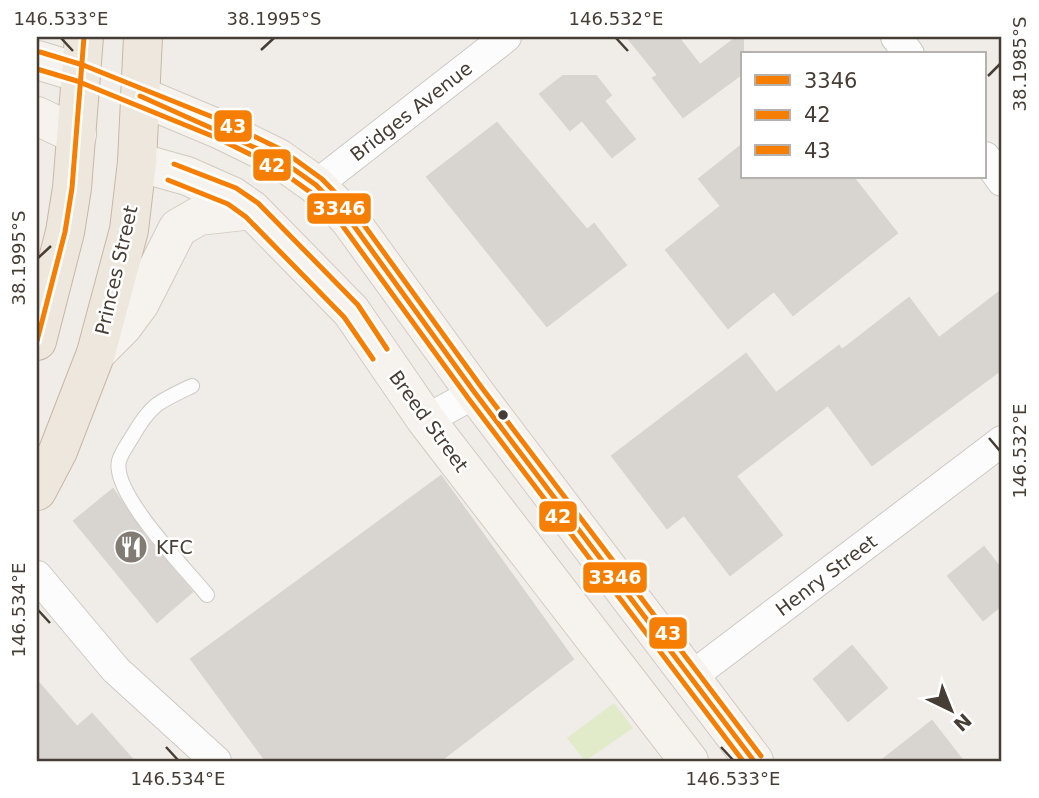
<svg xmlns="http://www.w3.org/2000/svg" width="1039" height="798" viewBox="0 0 1039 798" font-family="'DejaVu Sans',sans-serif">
	<rect width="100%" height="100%" fill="#f0ede9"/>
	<!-- green -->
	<path fill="#e1eac9" d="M614,703L633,728L585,761L567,738Z"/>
	<!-- building -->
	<path fill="#d8d4d0" stroke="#d8d4cf" stroke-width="2" d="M627,37H678L700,65L737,37H743V73L683,117L653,78L658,75Z
		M563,76H596L611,95L604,101L635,139L612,157L582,120L570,130L540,94Z
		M497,123L587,230L594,224L626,265L547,326L427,177Z
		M743,144V177H853L897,233L793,315L774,291L728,328L666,250L721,206L699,179Z
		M1002,290V369L872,465L828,405L736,476L782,535L730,575L684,515L667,528L612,456L746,354L776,393L839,346L842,350L909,298L939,338Z
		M441,476L573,659L440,761H266L191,659Z
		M113,489L145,536L192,592L157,622L74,521Z
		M984,547L1002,570V605L983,620L948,576Z
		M852,646L887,688L848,721L814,679Z
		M37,681L77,727L92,714L134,761H37Z
		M932,721L963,761H881Z"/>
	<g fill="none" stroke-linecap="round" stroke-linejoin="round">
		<defs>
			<path id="service" d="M192,386C158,402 151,404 132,437C128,444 121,453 119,461C111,493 187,570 207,595"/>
			<path id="minor" d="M896,37L909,54
				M985,157L1002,181
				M316,185L506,37
				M426,420L475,393
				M37,576L116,670L216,761
				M691,677L1002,441"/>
			<path id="secondary" d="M37,60L80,73
				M140,96L221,130L278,158L316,185L349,219L475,393L754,761
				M37,116L77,135
				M137,162L187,176L232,196L252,210L351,311L426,420L689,761
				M96,353L123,326L140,303L178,228L199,216L252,210"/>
			<path id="trunk" d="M37,341L65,232L72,188L84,37
				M37,491L58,451L96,353L129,230L137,162L143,37"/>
		</defs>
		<!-- service casing -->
		<use href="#service" stroke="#cdc9c5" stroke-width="16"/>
		<!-- minor casing -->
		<use href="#minor" stroke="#cdc9c5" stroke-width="32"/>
		<!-- secondary casing -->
		<use href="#secondary" stroke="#d1cbc1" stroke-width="40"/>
		<!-- trunk casing -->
		<use href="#trunk" stroke="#c8b7a4" stroke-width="40"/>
		<!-- service -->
		<use href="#service" stroke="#fdfcfc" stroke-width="14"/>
		<!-- minor -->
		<use href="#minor" stroke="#fdfcfc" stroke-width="30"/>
		<!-- secondary -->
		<use href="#secondary" stroke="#f6f3ee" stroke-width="38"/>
		<!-- trunk -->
		<use href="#trunk" stroke="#eee7de" stroke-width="38"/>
		<defs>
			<path id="bus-1" d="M140,96L278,158L316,185L349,219L475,393L754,761
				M37,341L65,232L72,188L84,37"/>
			<path id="bus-2" d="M37,69L77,81L217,138L274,166L310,192L342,225L468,398L743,761
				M168,180L228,204L246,217L344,317L373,359"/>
			<path id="bus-3" d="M40,52L83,65L225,122L282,150L322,179L356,214L482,388L761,756
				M174,164L236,188L258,203L358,305L387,349"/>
		</defs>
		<!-- bus-1 casing -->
		<use href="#bus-1" stroke="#fff" stroke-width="10"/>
		<!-- bus-2 casing -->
		<use href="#bus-2" stroke="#fff" stroke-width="10"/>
		<!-- bus-3 casing -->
		<use href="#bus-3" stroke="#fff" stroke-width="10"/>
		<!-- bus-1 -->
		<use href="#bus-1" stroke="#f67f03" stroke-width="5"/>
		<!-- bus-2 -->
		<use href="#bus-2" stroke="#f67f03" stroke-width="5"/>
		<!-- bus-3 -->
		<use href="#bus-3" stroke="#f67f03" stroke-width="5"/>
	</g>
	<!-- ticks -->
	<path fill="none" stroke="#463d35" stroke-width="2.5" d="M61,38L73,51M616,38L628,51M261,50L274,38M988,76L1000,64M38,258L51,246M989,438L1000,451M38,610L50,623M166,747L178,760M721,747L733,760"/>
	<!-- icons -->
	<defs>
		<symbol id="restaurant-disc" viewBox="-11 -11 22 22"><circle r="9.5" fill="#827b74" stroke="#fff"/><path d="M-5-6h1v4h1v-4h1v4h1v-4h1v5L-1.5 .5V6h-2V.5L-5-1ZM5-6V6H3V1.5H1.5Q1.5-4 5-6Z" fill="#fff"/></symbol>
	</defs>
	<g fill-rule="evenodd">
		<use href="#restaurant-disc" x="112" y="528" width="38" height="38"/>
	</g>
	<!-- markers -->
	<circle fill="#463d35" stroke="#fff" stroke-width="2.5" cx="503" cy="415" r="6"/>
	<g text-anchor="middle" stroke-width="5" stroke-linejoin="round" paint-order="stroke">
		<!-- street labels -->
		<g font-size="19" fill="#463d35" stroke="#fff">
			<text transform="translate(411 111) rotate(-38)" y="7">Bridges Avenue</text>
			<text transform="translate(116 270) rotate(-77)" y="7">Princes Street</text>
			<text transform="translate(429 421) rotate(54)" y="7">Breed Street</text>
			<text transform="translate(826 575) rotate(-37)" y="7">Henry Street</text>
		</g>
		<!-- poi labels -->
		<g font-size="19" fill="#463d35" stroke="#fff" text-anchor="start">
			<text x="156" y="554">KFC</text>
		</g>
	</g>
	<g stroke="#fff" stroke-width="2.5">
		<rect x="213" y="109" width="40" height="34" rx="7" fill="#f67f03"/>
		<rect x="252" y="148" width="40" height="34" rx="7" fill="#f67f03"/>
		<rect x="306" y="192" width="66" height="33" rx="7" fill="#f67f03"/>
		<rect x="538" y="500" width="40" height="33" rx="7" fill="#f67f03"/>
		<rect x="582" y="561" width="66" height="33" rx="7" fill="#f67f03"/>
		<rect x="648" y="616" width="40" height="34" rx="7" fill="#f67f03"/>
	</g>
	<g font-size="19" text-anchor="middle" font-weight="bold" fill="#fff">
		<text x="233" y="133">43</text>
		<text x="272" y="172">42</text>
		<text x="339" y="215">3346</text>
		<text x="558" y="523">42</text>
		<text x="615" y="584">3346</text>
		<text x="668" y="640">43</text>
	</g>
	<!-- border -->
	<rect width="1039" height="798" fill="none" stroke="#ffffff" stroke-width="77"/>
	<!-- legend -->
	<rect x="741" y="52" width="245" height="126" fill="#ffffff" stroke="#b5b1ae" stroke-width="2"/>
	<rect x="755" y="75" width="35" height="10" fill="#f67f03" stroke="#b5b1ae" stroke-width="2"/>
	<text x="804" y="88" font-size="21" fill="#463d35">3346</text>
	<rect x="755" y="110" width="35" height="10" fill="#f67f03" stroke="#b5b1ae" stroke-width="2"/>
	<text x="804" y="122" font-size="21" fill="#463d35">42</text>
	<rect x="755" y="145" width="35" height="10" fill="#f67f03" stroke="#b5b1ae" stroke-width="2"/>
	<text x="804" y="158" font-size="21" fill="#463d35">43</text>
	<!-- north arrow -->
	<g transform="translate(951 710) rotate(137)" stroke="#ffffff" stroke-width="5" paint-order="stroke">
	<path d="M0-5L12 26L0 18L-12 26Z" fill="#463d35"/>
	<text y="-10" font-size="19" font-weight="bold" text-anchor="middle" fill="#463d35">N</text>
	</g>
	<rect x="38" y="38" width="962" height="722" fill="none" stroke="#463d35" stroke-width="2.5"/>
	<g font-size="18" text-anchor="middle" fill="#463d35">
		<text x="61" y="25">146.533°E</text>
		<text x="274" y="25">38.1995°S</text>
		<text x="616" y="25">146.532°E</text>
		<text transform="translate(1020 64) rotate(-90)" y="6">38.1985°S</text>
		<text transform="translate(19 258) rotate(-90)" y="6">38.1995°S</text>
		<text transform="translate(1020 451) rotate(-90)" y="6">146.532°E</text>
		<text transform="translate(19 610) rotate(-90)" y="6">146.534°E</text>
		<text x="178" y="785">146.534°E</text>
		<text x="733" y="785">146.533°E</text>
	</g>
</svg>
